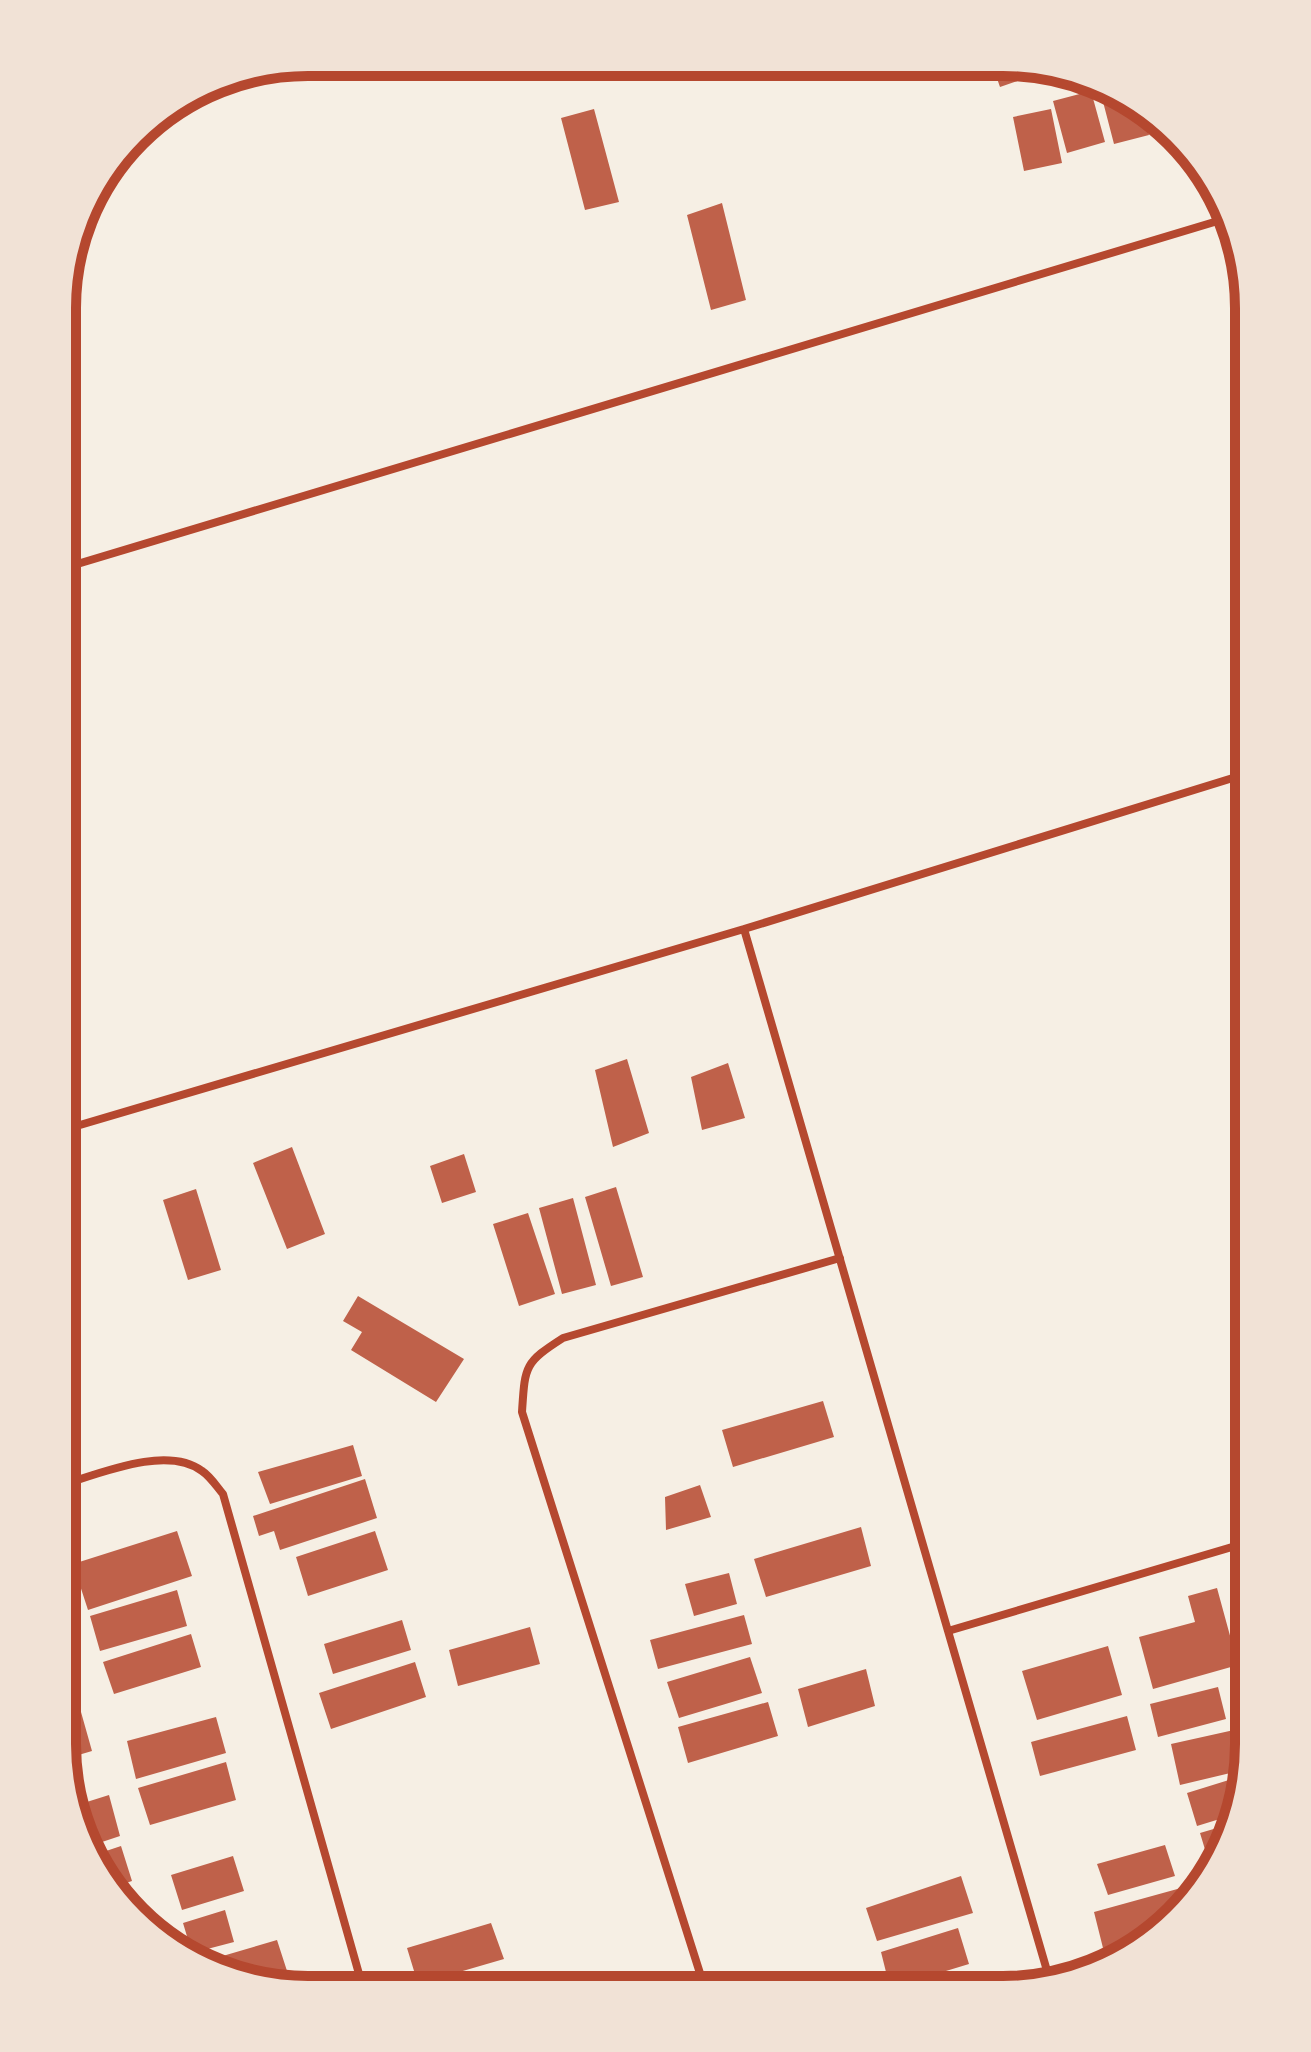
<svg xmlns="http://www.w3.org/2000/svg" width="1311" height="2052" viewBox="0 0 1311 2052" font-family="'Varela Round',sans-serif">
	<rect width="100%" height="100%" fill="#f6efe4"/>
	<!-- building -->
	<path fill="#bf614a" d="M992,64H1033L1037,74L1000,87Z
		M1091,91L1105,142L1067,153L1053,101Z
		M1105,93L1142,109L1149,135L1114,144L1101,94Z
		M594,109L619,202L585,210L561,118Z
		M1051,109L1062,163L1024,171L1013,117Z
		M722,203L746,300L711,310L687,215Z
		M627,1059L649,1133L613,1147L595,1070Z
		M728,1063L745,1118L702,1130L691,1077Z
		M292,1147L325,1234L287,1249L253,1163Z
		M464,1154L476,1192L442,1203L430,1166Z
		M616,1187L643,1277L611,1286L585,1197Z
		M196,1189L221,1270L188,1280L163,1200Z
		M573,1198L596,1285L562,1294L539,1208Z
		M528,1213L555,1294L519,1306L493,1224Z
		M63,1254L81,1310L63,1316Z
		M358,1296L464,1359L436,1402L351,1350L362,1332L343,1321Z
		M823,1401L834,1437L733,1467L722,1430Z
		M353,1445L362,1476L270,1504L258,1472Z
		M365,1479L377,1518L280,1550L274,1531L259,1536L253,1516Z
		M700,1485L711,1517L666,1530L665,1497Z
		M861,1527L871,1566L766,1597L754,1559Z
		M177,1531L192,1576L88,1610L73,1564Z
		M375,1531L388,1570L308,1596L296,1557Z
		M729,1573L737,1604L694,1616L685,1584Z
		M1217,1588L1238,1665L1153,1689L1139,1637L1195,1622L1188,1596Z
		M177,1590L187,1626L100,1651L90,1616Z
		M744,1615L752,1644L658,1669L650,1640Z
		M402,1620L411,1650L333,1674L324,1644Z
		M530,1627L540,1664L458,1686L449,1650Z
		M191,1634L201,1667L114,1694L103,1662Z
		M1108,1646L1122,1695L1037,1720L1022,1671Z
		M750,1657L762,1693L679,1718L667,1682Z
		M415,1662L426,1697L331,1729L319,1693Z
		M866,1669L875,1706L808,1727L798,1689Z
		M1218,1687L1226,1719L1158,1737L1150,1704Z
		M768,1702L778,1736L688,1763L678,1727Z
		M81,1712L92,1751L65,1759L62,1718Z
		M1127,1716L1136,1750L1040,1776L1031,1742Z
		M216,1717L226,1753L136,1779L127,1741Z
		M1234,1730L1243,1770L1180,1785L1171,1744Z
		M226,1762L236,1800L150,1825L138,1788Z
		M1245,1775L1236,1814L1197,1826L1187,1793Z
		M109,1795L120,1836L87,1847L81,1838L74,1806Z
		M1234,1823L1230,1838L1215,1865L1210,1866L1200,1833Z
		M1165,1845L1175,1876L1108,1895L1097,1864Z
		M121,1846L132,1881L117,1886L94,1855Z
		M233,1856L244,1891L182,1910L171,1875Z
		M961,1876L973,1913L877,1941L866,1908Z
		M1181,1888L1186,1903L1139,1939L1103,1948L1094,1912Z
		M225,1910L234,1942L192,1953L183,1923Z
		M491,1923L504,1959L418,1984L407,1948Z
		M958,1928L969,1964L890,1988L881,1952Z
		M277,1940L288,1974L262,1982L209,1960Z
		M650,1974L654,1989H597V1988Z"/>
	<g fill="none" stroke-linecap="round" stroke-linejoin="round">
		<!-- minor -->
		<path stroke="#b5482f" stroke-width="8" d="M64,568L1231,217
			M744,929L1249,773
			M63,1130L744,929L948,1631L1249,1542
			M62,1485C101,1473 167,1445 202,1471C210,1476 217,1487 223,1494L363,1988
			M948,1631L1050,1981
			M705,1989L522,1412C525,1366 524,1363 563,1338L840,1258"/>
	</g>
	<!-- crop -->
	<path d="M0 0H1311V2052H0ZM308 76H1003A232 232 0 0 1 1235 308V1744A232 232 0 0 1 1003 1976H308A232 232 0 0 1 76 1744V308A232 232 0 0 1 308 76Z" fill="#f1e2d6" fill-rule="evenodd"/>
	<path fill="none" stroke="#b5482f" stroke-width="10" d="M308 76H1003A232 232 0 0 1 1235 308V1744A232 232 0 0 1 1003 1976H308A232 232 0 0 1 76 1744V308A232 232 0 0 1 308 76Z"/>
</svg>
